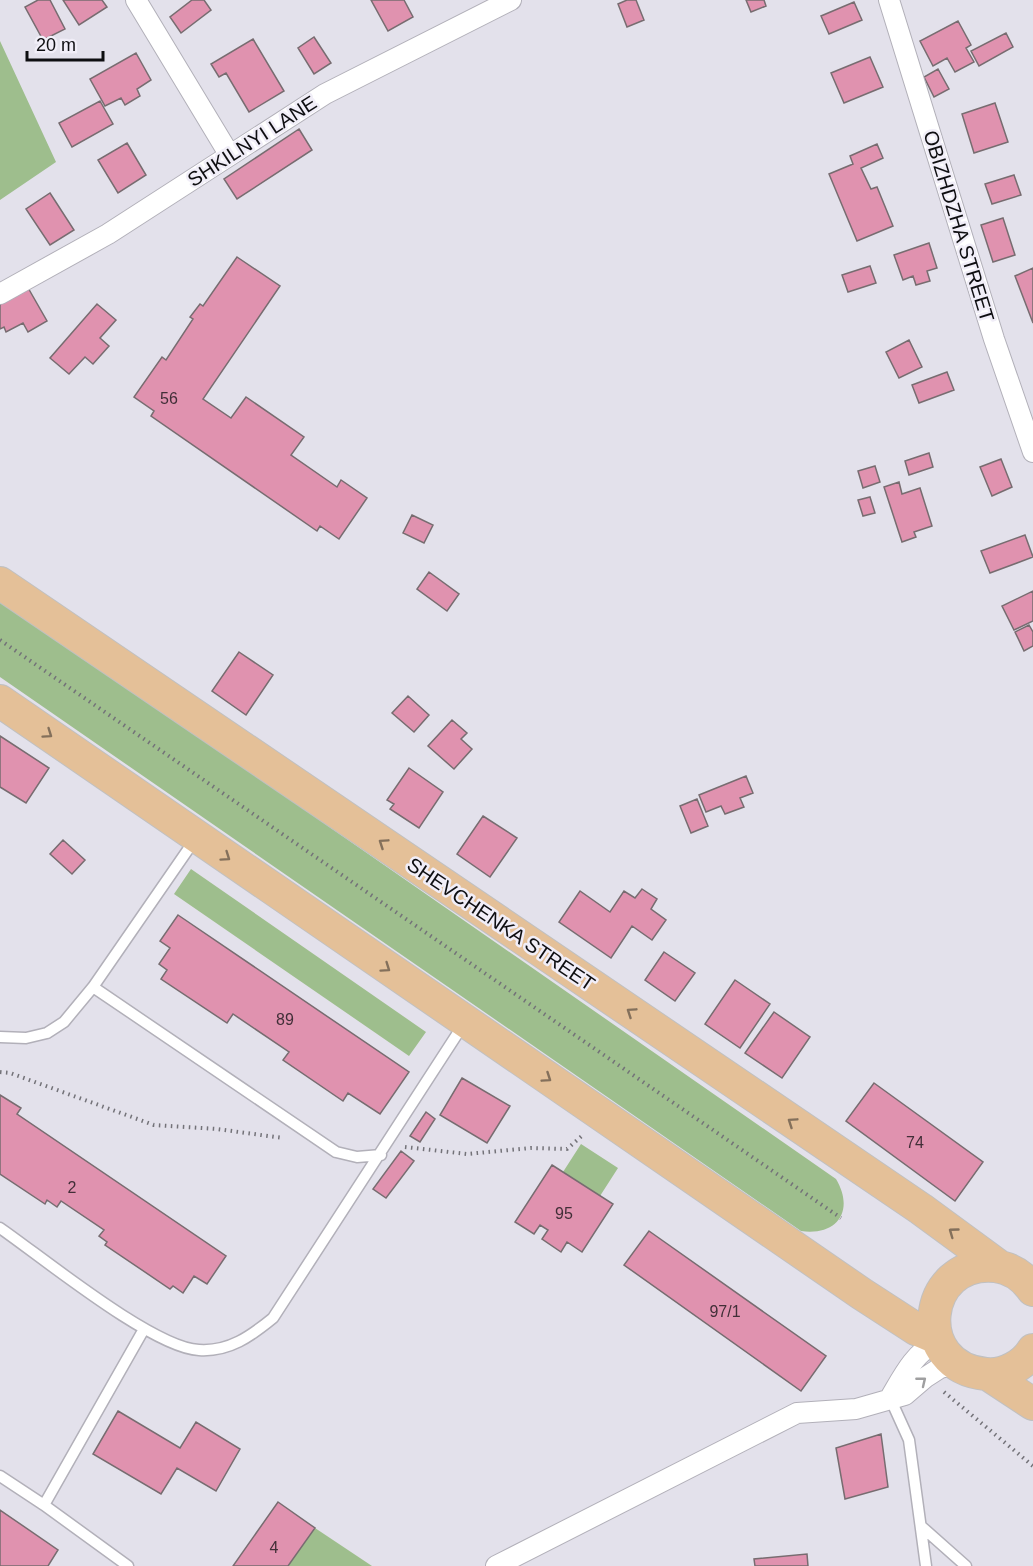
<svg xmlns="http://www.w3.org/2000/svg" width="1033" height="1566" viewBox="0 0 1033 1566" font-family="Arial,sans-serif">
	<rect width="100%" height="100%" fill="#e3e1eb"/>
	<!-- green -->
	<path fill="#9ebe8d" d="M0,41L56,162L0,200Z
		M0,598L836,1179C855,1211 837,1236 801,1231L0,677Z
		M191,869L426,1032L409,1056L174,894Z
		M581,1144L618,1168L600,1196L563,1172Z
		M315,1528L372,1566H288Z"/>
	<!-- building -->
	<path fill="#e092af" stroke="#776c70" stroke-width="1.5" d="M38,0H50L65,29L43,40L25,7Z
		M63,0H102L107,7L79,25Z
		M192,0H204L211,10L181,33L170,17Z
		M371,0H404L413,17L388,31Z
		M627,0H636L644,20L627,27L618,4Z
		M746,0H764L766,6L751,12Z
		M854,2L862,20L829,34L821,16Z
		M958,21L971,45L966,48L974,62L955,72L947,58L933,66L920,41Z
		M1006,33L1013,47L979,66L971,51Z
		M314,37L331,63L314,74L298,48Z
		M253,39L284,91L249,112L226,73L219,77L211,64Z
		M136,53L151,80L137,89L140,96L125,105L121,98L105,106L90,79Z
		M870,57L883,87L844,103L831,73Z
		M938,69L949,89L934,97L924,77Z
		M100,101L113,124L72,147L59,123Z
		M995,103L1008,142L974,153L962,114Z
		M299,129L312,150L237,199L224,179Z
		M127,143L146,175L118,193L98,160Z
		M877,144L883,158L861,168L871,189L877,187L893,226L857,241L829,174L853,164L850,156Z
		M1014,175L1021,195L992,204L985,184Z
		M50,193L74,230L50,245L26,209Z
		M1003,218L1015,255L993,262L981,225Z
		M929,243L937,268L927,271L930,281L916,285L913,276L903,280L894,255Z
		M237,257L280,286L203,399L231,418L246,397L304,437L291,455L337,487L341,480L367,498L339,539L320,526L317,531L151,416L154,411L134,397L162,357L166,360L193,319L190,317L200,304L203,306Z
		M870,266L876,283L848,292L842,275Z
		M1033,268V323L1015,276Z
		M27,286L47,321L28,332L23,323L6,332L4,327L0,329V301Z
		M97,304L116,320L100,338L109,346L93,364L85,357L69,374L50,358Z
		M909,340L922,367L899,378L886,352Z
		M947,372L954,390L919,403L912,385Z
		M929,453L933,467L909,475L905,461Z
		M1001,459L1012,487L992,496L980,467Z
		M875,466L880,482L863,488L858,471Z
		M899,482L902,494L920,488L932,526L914,532L916,537L902,542L884,487Z
		M870,497L875,513L863,516L858,500Z
		M412,515L433,525L424,543L403,533Z
		M1025,535L1033,557L990,573L981,551Z
		M429,572L459,594L447,611L417,589Z
		M1033,591V621L1014,630L1002,606Z
		M1029,625L1033,632V646L1024,651L1015,632Z
		M239,652L273,675L246,715L212,691Z
		M408,696L429,715L414,732L392,713Z
		M452,720L467,733L461,739L472,749L454,769L428,746Z
		M0,736L49,768L26,803L0,787Z
		M409,768L443,792L419,828L390,809L394,804L387,800Z
		M746,776L753,793L740,798L744,807L725,814L721,806L706,812L699,795Z
		M697,799L708,826L691,833L680,806Z
		M483,816L517,838L490,877L457,854Z
		M63,840L85,860L72,874L50,854Z
		M642,889L657,899L651,909L666,920L652,940L632,926L611,958L559,922L580,891L610,912L624,891L635,898Z
		M178,915L409,1072L380,1114L348,1093L343,1101L283,1060L289,1052L233,1014L227,1023L161,979L167,970L159,964L170,948L160,941Z
		M664,952L695,973L675,1001L645,980Z
		M735,980L770,1004L740,1048L705,1024Z
		M774,1012L810,1037L782,1078L745,1053Z
		M462,1078L510,1106L487,1143L440,1115Z
		M874,1083L983,1162L955,1201L846,1121Z
		M0,1095L21,1108L17,1114L226,1256L207,1284L194,1276L183,1293L173,1286L170,1289L105,1245L107,1242L99,1236L104,1230L61,1201L57,1207L47,1200L45,1204L0,1174Z
		M426,1112L435,1119L420,1142L410,1136Z
		M401,1151L414,1161L386,1198L373,1189Z
		M552,1165L613,1204L582,1252L567,1242L561,1252L542,1239L548,1230L540,1225L534,1234L515,1222Z
		M649,1231L826,1356L801,1391L624,1265Z
		M118,1411L180,1448L196,1422L240,1449L216,1491L177,1468L161,1494L93,1454Z
		M881,1434L888,1487L845,1499L836,1448Z
		M278,1502L315,1528L288,1566H233Z
		M0,1510L58,1550L48,1566H0Z
		M807,1554L808,1566H755L754,1559Z"/>
	<g fill="none" stroke-linecap="round" stroke-linejoin="round">
		<defs>
			<path id="service" d="M93,987L336,1152L357,1157L381,1155
				M0,1037L26,1038L47,1033L64,1022L93,987L196,838
				M0,1228C42,1257 153,1348 199,1350C229,1352 251,1336 273,1318L465,1022
				M890,1398L909,1440L926,1566
				M0,1476L44,1505
				M922,1527L966,1566
				M128,1566L44,1505L144,1329"/>
			<path id="minor" d="M136,0L229,154
				M889,0L994,339L1033,452
				M0,294L108,234L325,94L511,0
				M890,1398C903,1376 914,1353 938,1341
				M496,1566L797,1413L856,1409L905,1395L926,1377L940,1368L956,1364"/>
			<path id="primary" d="M0,583L921,1209L1000,1267
				M0,701L862,1294L916,1329L937,1338
				M1033,1290C1024,1277 1011,1268 995,1266C922,1259 910,1367 986,1374C1004,1376 1024,1365 1033,1350
				M989,1375L1033,1404"/>
		</defs>
		<!-- service casing -->
		<use href="#service" stroke="#b2b0b9" stroke-width="13"/>
		<!-- minor casing -->
		<use href="#minor" stroke="#b2b0b9" stroke-width="22"/>
		<!-- primary casing -->
		<use href="#primary" stroke="#c0c0c1" stroke-width="34"/>
		<!-- path -->
		<path stroke="#737278" stroke-width="4" stroke-dasharray="1.5 4.5" stroke-linecap="butt" d="M0,640L841,1218
			M0,1072L10,1073L154,1125L217,1129L283,1138
			M405,1147L467,1154L531,1148L567,1149L583,1135
			M944,1392L1033,1466"/>
		<!-- service -->
		<use href="#service" stroke="#fff" stroke-width="10"/>
		<!-- minor -->
		<use href="#minor" stroke="#fff" stroke-width="20"/>
		<!-- primary -->
		<use href="#primary" stroke="#e4c098" stroke-width="32"/>
	</g>
	<!-- one-way arrows -->
	<defs><path id="oneway-chevron" d="M-2-3.5L2.5 0L-2 3.5" fill="none" stroke-width="1.6" stroke-linecap="round" stroke-linejoin="round" transform="scale(1.5)"/></defs>
	<g stroke="#84705b">
		<use href="#oneway-chevron" transform="translate(48 734) rotate(35)"/>
		<use href="#oneway-chevron" transform="translate(383 843) rotate(-146)"/>
		<use href="#oneway-chevron" transform="translate(226 857) rotate(35)"/>
		<use href="#oneway-chevron" transform="translate(386 968) rotate(35)"/>
		<use href="#oneway-chevron" transform="translate(631 1012) rotate(-146)"/>
		<use href="#oneway-chevron" transform="translate(547 1078) rotate(34)"/>
		<use href="#oneway-chevron" transform="translate(792 1122) rotate(-146)"/>
		<use href="#oneway-chevron" transform="translate(953 1232) rotate(-144)"/>
	</g>
	<use stroke="#9f9fa0" href="#oneway-chevron" transform="translate(922 1381) rotate(-39)"/>
	<g text-anchor="middle" stroke-width="5" stroke-linejoin="round" paint-order="stroke">
		<!-- number labels -->
		<g font-size="16" fill="#422f38">
			<text x="169" y="404">56</text>
			<text x="285" y="1025">89</text>
			<text x="915" y="1148">74</text>
			<text x="72" y="1193">2</text>
			<text x="564" y="1219">95</text>
			<text x="725" y="1317">97/1</text>
			<text x="274" y="1553">4</text>
		</g>
		<!-- street labels -->
		<g font-size="20" fill="#0e0e11" stroke="#f1eef8">
			<text transform="translate(252 141) rotate(-33)" y="7">SHKILNYI LANE</text>
			<text transform="translate(959 226) rotate(73)" y="7">OBIZHDZHA STREET</text>
			<text transform="translate(501 924) rotate(34)" y="7">SHEVCHENKA STREET</text>
		</g>
	</g>
	<!-- scale -->
	<path d="M27 51v9h76v-9" fill="none" stroke="#0e0e11" stroke-width="3"/>
	<text x="36" y="51" font-size="18" fill="#0e0e11" stroke="#f1eef8" stroke-width="4.5" paint-order="stroke">20 m</text>
</svg>
